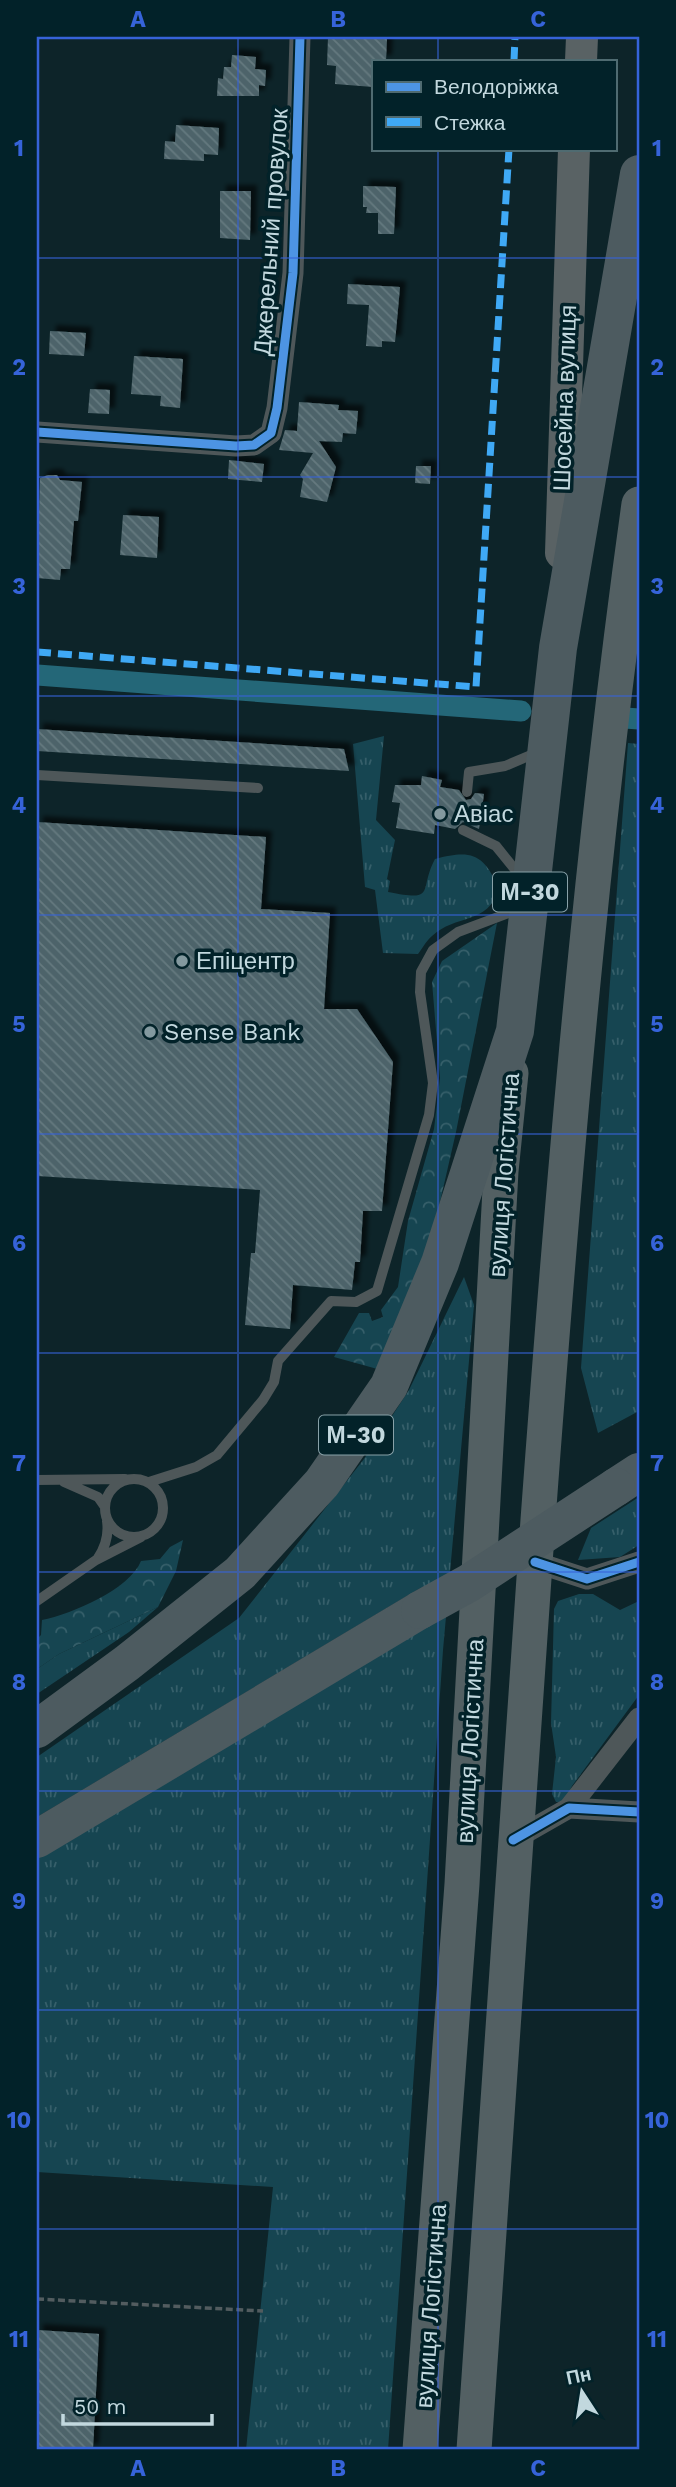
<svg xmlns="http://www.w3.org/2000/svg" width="676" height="2487" viewBox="0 0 676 2487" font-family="'Work Sans',sans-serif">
	<defs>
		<pattern id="grass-tufts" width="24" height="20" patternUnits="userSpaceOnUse" patternTransform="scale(1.75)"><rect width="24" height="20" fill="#164551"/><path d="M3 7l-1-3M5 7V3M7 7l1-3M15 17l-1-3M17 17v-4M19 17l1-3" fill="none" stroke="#365f6a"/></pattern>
		<pattern id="forest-crowns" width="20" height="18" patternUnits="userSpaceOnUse" patternTransform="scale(1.75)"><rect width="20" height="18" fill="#164551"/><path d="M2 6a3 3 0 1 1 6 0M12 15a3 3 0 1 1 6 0" fill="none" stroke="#365f6a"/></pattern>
		<pattern id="building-back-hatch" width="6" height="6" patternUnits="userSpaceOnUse" patternTransform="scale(1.75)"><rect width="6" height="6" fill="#4d646a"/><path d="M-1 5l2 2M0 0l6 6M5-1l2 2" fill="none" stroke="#65797f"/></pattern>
		<filter id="shadow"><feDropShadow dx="6" dy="-6" stdDeviation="2" flood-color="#0009"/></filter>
	</defs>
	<rect width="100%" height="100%" fill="#0d2429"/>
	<!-- grass -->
	<path fill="url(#grass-tufts)" d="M384,736L376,820L395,840L387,879L390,881L388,892C438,902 418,891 435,859C472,849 484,854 499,889C488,925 455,914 432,936C426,941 422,949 418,954L383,953L375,890L365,887L353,744Z
		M628,743L639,744V1411L598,1433L581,1368Z
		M464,1277L474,1305L443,1650L388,2450H246L273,2187L37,2172V1856L422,1587L37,1817V1757L239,1618L364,1459L409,1390Z
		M639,1497V1545L620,1557L578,1560L591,1528Z
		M579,1594H593L620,1610L639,1601V1695L572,1786L564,1802H556L552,1794L556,1757L551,1723L554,1609L558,1601Z
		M158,1607L129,1632L37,1694V1669L59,1654Z"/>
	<!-- forest -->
	<path fill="url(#forest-crowns)" d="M497,923L456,1132L421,1285L381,1370L334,1357L359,1313H369L372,1321L383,1317L381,1310L398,1287L408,1221L434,1129L440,1078L432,982L442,961Z
		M183,1540L176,1571L158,1607L59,1654L37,1669V1639L41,1635L42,1620C72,1614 130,1589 141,1561L160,1559L170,1547Z"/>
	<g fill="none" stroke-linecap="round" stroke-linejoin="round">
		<!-- canal -->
		<path stroke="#246778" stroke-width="21" d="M37,675L521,711
			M625,718L639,719"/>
	</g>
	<!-- building -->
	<path fill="url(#building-back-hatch)" filter="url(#shadow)" d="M328,37H387L386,61H373V87L335,84L336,66L327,65Z
		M232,55L256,57L255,69L266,70L265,86L259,85V96H217L218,78L223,79L224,67H231Z
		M176,125L219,128L218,155L204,154V161L164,159L165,141L175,142Z
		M363,186L396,187L394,234H378V213H366L367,207H363Z
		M220,191H251L250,240L220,238Z
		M348,284L400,287L395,342L382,341V347L366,346L369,305L347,304Z
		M50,331L86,333L84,356L49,354Z
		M134,356L183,359L180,408L160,406L161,396L131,394Z
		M90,389L110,390L109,414L88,413Z
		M299,402L339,405L338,410L358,411L356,434L343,433L342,442L319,441L336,467L327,502L300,497L303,479L300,475L313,453L279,450L285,430L297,431Z
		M229,460L264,464L262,482L228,479Z
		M416,466H431L430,484L415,483Z
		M48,475H57L60,480L82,482L78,521H74L70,569H61L60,580L37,578L40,478Z
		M123,515L159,517L157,558L120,555Z
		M37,729L344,749L349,771L37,751Z
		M422,776L442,780L440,787L459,790L466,800L471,799L475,793L484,794L479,829L463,822L455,829L435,825L434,834L396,828L400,803L392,802L395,785H421Z
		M37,822L266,837L261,909L330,913L324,1009H357L393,1062L382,1211H363L360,1262H355L352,1290L293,1285L290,1329L245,1325L251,1253H255L260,1190L37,1176Z
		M37,2330L99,2334L93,2450H37Z"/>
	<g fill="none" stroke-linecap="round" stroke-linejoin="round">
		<!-- path -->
		<path stroke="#525c5f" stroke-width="3.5" stroke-dasharray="7 3.5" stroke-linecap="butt" d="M37,2299L263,2311"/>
		<!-- lane -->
		<path stroke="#4e5759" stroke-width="10" d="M37,775L258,788
			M467,792L469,772L505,766L538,752
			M463,830L496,846L521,877
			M105 1508a29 29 0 1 1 58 0a29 29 0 1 1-58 0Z
			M37,1480L125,1479
			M64,1482L98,1497L105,1507
			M149,1482L196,1467L217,1455L263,1400L274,1382L278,1361L331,1301L356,1302L377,1291L429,1115L433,1083L420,992L421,972L433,950L458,932L522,908
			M98,1558C106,1546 109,1535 107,1521
			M37,1601L96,1560L141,1537"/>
		<!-- street -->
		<path stroke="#4e5759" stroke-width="21" d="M37,432L236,446L254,445L271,433L277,408L293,273L300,37
			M535,1562L587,1579L639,1562
			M569,1808L639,1718
			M513,1840L569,1808L639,1812"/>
		<!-- secondary -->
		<path stroke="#596264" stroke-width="32" d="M581,61L582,37
			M561,553L574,149"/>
		<!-- primary -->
		<path stroke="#536063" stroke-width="35" d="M420,2450L462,1884L501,1171L511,1073
			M474,2450C494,2140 515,1830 538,1520C563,1180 592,841 639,504"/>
		<!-- highway -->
		<path stroke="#4d5b60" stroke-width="38" d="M616,1487L639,1472
			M37,1729L127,1663L240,1573L322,1483L389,1386L440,1263L515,1031L558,648L639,174
			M37,1839L420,1610"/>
		<!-- highway-bridge -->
		<path stroke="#4d5b60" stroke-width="38" d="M420,1610L469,1583L616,1487"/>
		<!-- quiet -->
		<path stroke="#3fa9f5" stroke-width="7" stroke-dasharray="14 7" stroke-linecap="butt" d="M514,61L515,37
			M37,652L476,687L509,149"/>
		<defs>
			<path id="cycleway" d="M37,432L236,446L254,445L271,433L277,408L293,273L300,37
				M535,1562L587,1579L639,1562
				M513,1840L569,1808L639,1812"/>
		</defs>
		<!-- cycleway casing -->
		<use href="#cycleway" stroke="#022229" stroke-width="13"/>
		<!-- cycleway -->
		<use href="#cycleway" stroke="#4d94e3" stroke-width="9"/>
	</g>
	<!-- grid -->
	<path fill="none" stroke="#3663d9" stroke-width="2" stroke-opacity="0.55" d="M238,37V2450M438,37V61M438,149V2450M37,258H639M37,477H639M37,696H639M37,915H639M37,1134H639M37,1353H639M37,1572H639M37,1791H639M37,2010H639M37,2229H639"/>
	<!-- markers -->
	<g fill="#83999f" stroke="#022229" stroke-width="2.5">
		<circle cx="440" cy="814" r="7"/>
		<circle cx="182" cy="961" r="7"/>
		<circle cx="150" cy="1032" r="7"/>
	</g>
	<g text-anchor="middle" stroke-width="7" stroke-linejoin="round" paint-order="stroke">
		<!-- shield labels -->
		<g fill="#022229" stroke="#88a1a8" stroke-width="2">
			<rect x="493" y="872.5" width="74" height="39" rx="5"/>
			<rect x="319" y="1415.5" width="74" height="39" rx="5"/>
		</g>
		<g font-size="23" font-weight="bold" fill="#c2d8de">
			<text x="530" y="900">М-30</text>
			<text x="356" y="1443">М-30</text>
		</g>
		<!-- street labels -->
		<g font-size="24" fill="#c2d8de" stroke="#022229">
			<text transform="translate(271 232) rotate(-86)" y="8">Джерельний провулок</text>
			<text transform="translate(565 398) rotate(-88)" y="8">Шосейна вулиця</text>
			<text transform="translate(504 1175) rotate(-86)" y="8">вулиця Логістична</text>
			<text transform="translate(470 1741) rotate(-87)" y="8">вулиця Логістична</text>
			<text transform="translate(431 2306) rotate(-86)" y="8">вулиця Логістична</text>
		</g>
		<!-- poi labels -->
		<g font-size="24" fill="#c2d8de" stroke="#022229" text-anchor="start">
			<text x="454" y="822">Авіас</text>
			<text x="196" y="969">Епіцентр</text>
			<text x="164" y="1040">Sense Bank</text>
		</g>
	</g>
	<!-- border -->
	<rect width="676" height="2487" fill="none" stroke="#022229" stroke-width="77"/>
	<!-- legend -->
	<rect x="372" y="60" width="245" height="91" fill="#022229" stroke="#4f6b71" stroke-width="2"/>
	<rect x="386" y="82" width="35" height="10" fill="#4d94e3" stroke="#4f6b71" stroke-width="2"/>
	<text x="434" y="94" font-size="21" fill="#c2d8de">Велодоріжка</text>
	<rect x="386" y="117" width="35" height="10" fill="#3fa9f5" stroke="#4f6b71" stroke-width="2"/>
	<text x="434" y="130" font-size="21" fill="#c2d8de">Стежка</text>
	<!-- north arrow -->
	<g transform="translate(582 2392) rotate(348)" stroke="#022229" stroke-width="5" paint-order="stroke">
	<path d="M0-5L12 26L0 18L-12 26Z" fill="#c2d8de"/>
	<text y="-10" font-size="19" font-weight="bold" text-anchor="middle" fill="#c2d8de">Пн</text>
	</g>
	<!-- scale -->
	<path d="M63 2414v10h149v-10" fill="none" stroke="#c2d8de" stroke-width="3.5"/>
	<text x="74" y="2414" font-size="21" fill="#c2d8de" stroke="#022229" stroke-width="5" paint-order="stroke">50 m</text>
	<rect x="38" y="38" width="600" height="2410" fill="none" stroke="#3663d9" stroke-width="2.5"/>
	<g font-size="23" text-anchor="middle" font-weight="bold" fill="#3663d9">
		<text x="138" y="27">A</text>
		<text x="338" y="27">B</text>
		<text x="538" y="27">C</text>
		<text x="19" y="156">1</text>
		<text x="657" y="156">1</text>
		<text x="19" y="375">2</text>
		<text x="657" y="375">2</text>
		<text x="19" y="594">3</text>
		<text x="657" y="594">3</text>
		<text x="19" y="813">4</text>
		<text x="657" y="813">4</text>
		<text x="19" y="1032">5</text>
		<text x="657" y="1032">5</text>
		<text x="19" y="1251">6</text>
		<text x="657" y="1251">6</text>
		<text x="19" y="1471">7</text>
		<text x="657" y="1471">7</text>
		<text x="19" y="1690">8</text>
		<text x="657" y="1690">8</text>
		<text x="19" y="1909">9</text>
		<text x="657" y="1909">9</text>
		<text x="19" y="2128">10</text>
		<text x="657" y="2128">10</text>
		<text x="19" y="2347">11</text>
		<text x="657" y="2347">11</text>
		<text x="138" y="2476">A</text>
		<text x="338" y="2476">B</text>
		<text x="538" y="2476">C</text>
	</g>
</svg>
